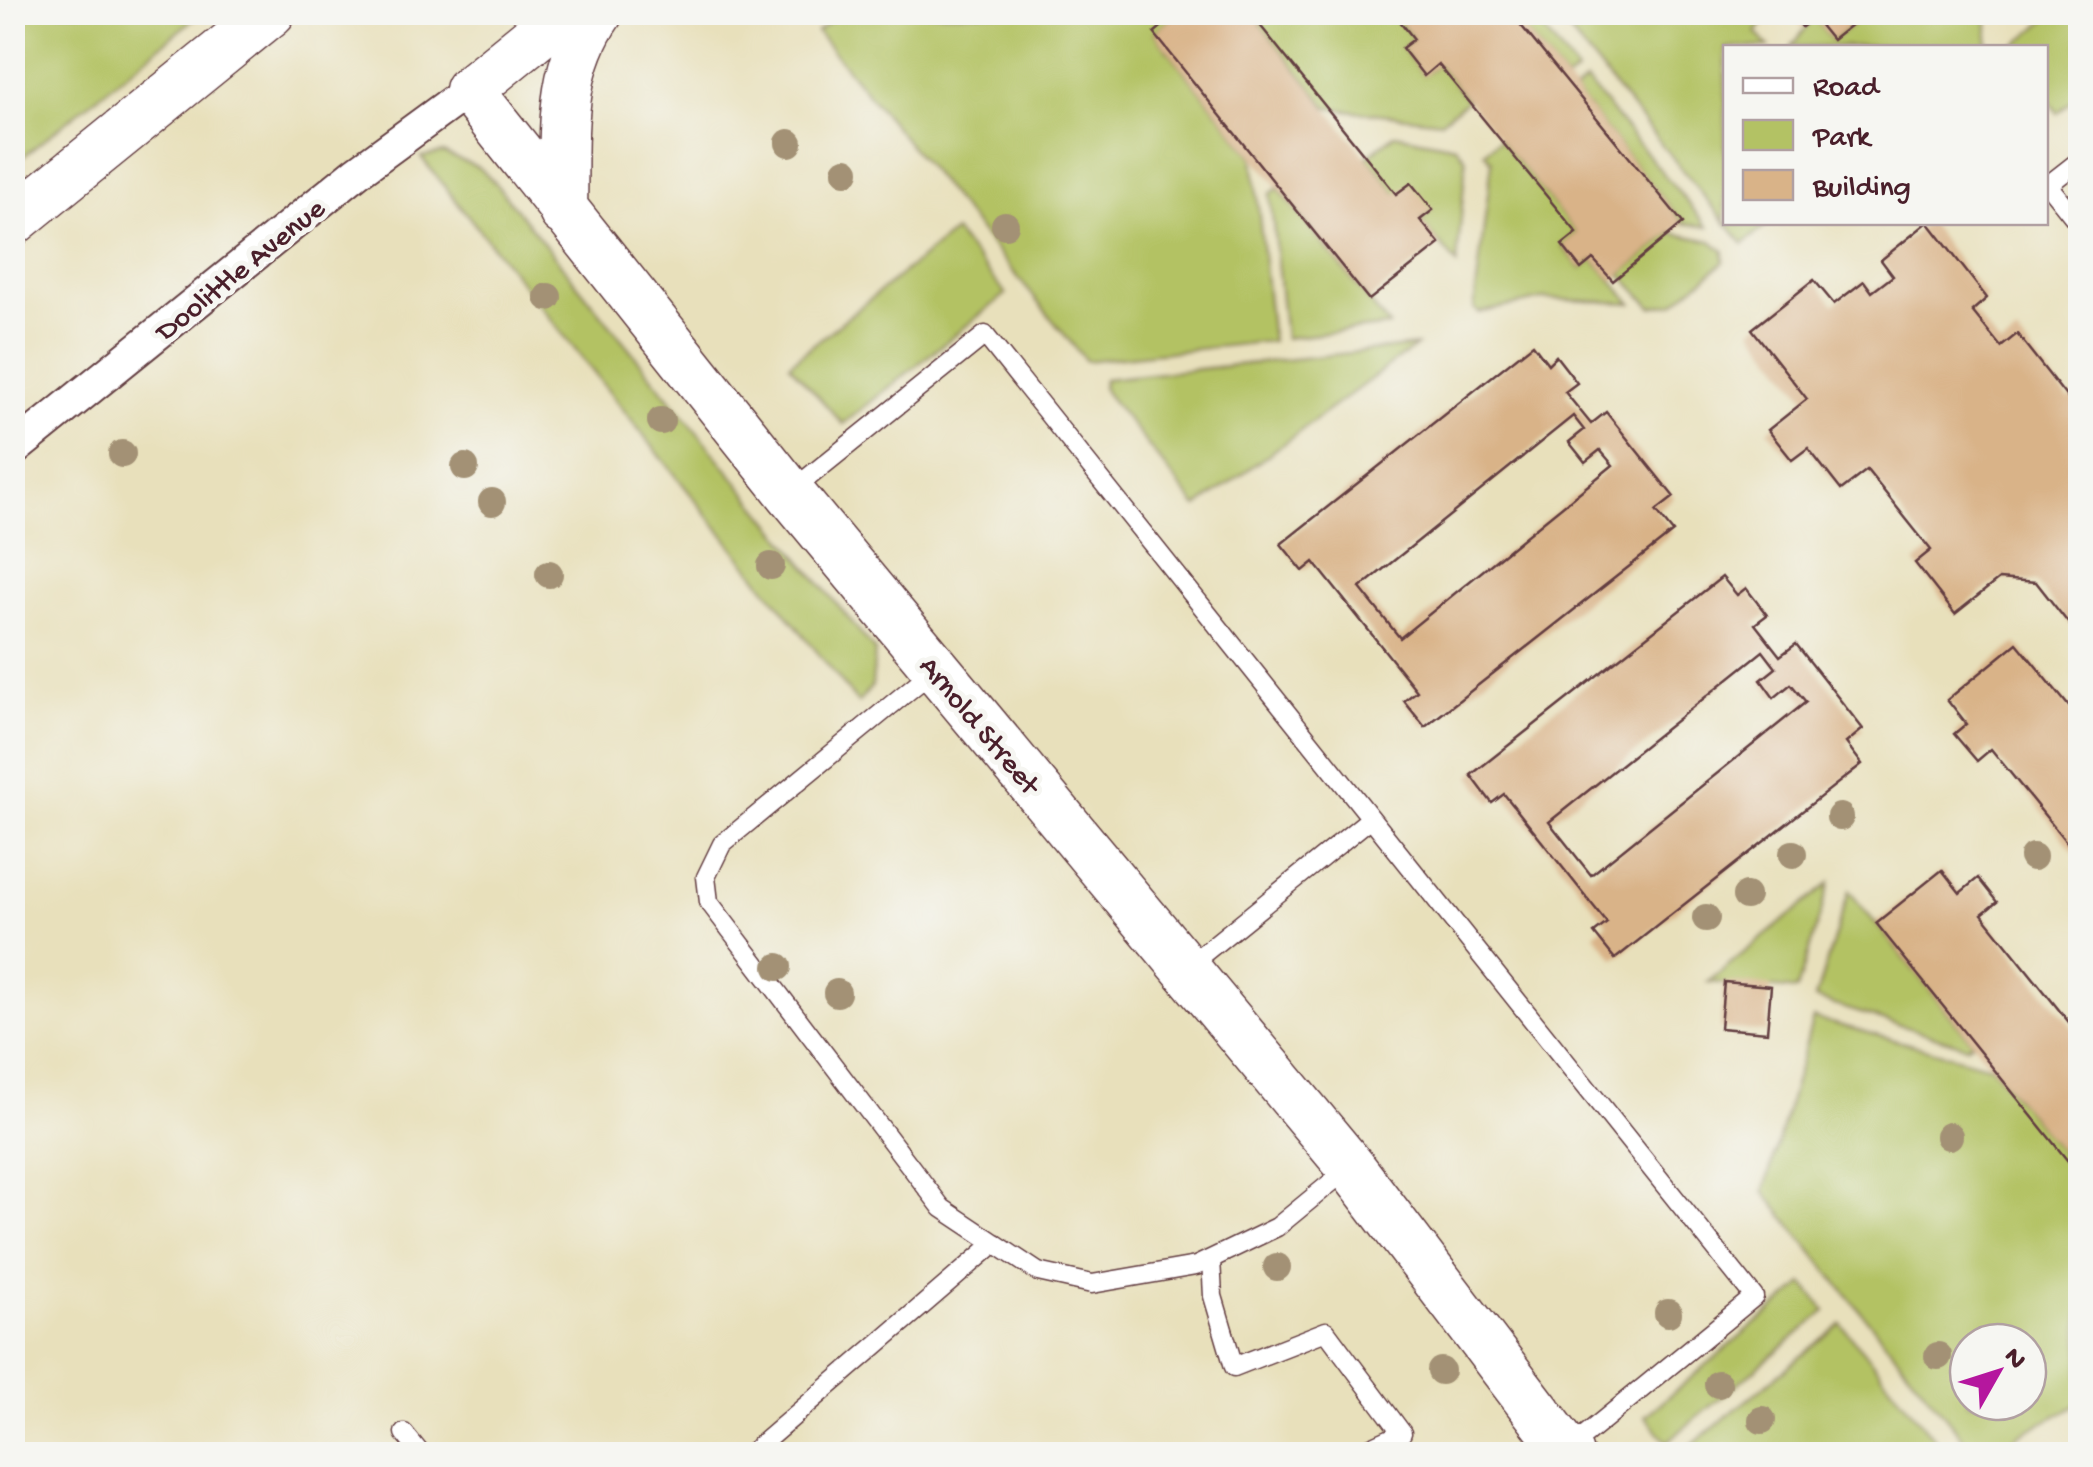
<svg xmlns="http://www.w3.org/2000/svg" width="2093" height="1467" viewBox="0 0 2093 1467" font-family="'Gochi Hand',sans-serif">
	<rect width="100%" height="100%" fill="#f6f6f2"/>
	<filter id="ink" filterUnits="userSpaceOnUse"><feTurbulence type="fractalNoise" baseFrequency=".01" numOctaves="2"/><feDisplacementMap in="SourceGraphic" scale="20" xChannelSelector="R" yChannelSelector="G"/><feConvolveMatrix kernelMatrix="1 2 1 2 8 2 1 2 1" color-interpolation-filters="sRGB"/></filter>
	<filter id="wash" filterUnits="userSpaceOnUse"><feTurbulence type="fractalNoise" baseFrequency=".0048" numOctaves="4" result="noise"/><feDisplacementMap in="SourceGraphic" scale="40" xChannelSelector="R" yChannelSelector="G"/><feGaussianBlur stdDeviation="2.25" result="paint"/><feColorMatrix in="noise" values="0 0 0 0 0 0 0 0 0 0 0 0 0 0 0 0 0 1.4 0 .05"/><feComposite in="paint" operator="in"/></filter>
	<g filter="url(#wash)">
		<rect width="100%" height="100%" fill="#e8e0bb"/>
		<!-- green -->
		<path fill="#b3c264" stroke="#7e7048" stroke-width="2.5" fill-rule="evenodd" d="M13,12H201V13L13,165Z
			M841,13H1179L1154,33L1253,156L1272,341L1086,361L817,32Z
			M1274,13H1398L1395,16L1414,39L1402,49L1424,75L1438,64L1467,100L1441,121L1328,108L1259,24Z
			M1510,13H1530L1577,72L1566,81Z
			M1554,13H1772L1756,32L1769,47L1726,48L1725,222Z
			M1867,13H1988V43L1983,47L1792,46L1814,18L1832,40Z
			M2055,13H2080V95L2057,113L2046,96V48L2013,47Z
			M1586,81L1708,227L1683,223L1574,91Z
			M1395,134L1456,146L1466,159L1457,264L1420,220L1432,210L1396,194L1367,157Z
			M1500,139L1577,233L1562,246L1581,269L1593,259L1632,303L1543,299L1479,313L1474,308L1492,161L1484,152Z
			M443,153L480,168L495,183L875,651L872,686L858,703L421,157Z
			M1278,188L1389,326L1285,338L1270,194Z
			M1726,223H1769L1744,244Z
			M954,232L1006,294L843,424L789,364Z
			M1671,233L1712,241L1724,251V262L1674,303L1652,307L1621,274Z
			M1416,346L1197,507L1102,388L1104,379Z
			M1830,883L1797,990L1708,982Z
			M1849,891L1972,1042L1966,1046L1815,999Z
			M1813,1018L1991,1066L2080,1176V1403L2016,1437L1994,1454H1976L1764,1192ZM1968,1342H2028V1402H1968Z
			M1804,1284L1826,1311L1667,1442L1645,1416Z
			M1841,1324L1947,1454H1680Z"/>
		<g id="blocks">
			<!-- building -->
			<path fill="#d9b388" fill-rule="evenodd" d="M1179,12H1274L1259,24L1396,194L1411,183L1433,210L1420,220L1440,244L1369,300L1154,33Z
				M1398,12H1510L1683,223L1613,281L1593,259L1581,269L1562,245L1577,233L1438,64L1424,76L1402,48L1414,39L1395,15Z
				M1791,12H1867L1832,40L1814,18L1802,27Z
				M1928,222L1987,298L1972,311L2001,347L2017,334L2069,400L2080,392V615L2069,624L2036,582L1999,579L1955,614L1915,563L1931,550L1867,470L1841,490L1808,448L1792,460L1768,430L1807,399L1752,329L1814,280L1834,304L1864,281L1872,292L1893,276L1881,260Z
				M1533,344L1548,364L1556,356L1577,383L1565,392L1591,424L1606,412L1674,497L1656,511L1673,532L1425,727L1404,701L1417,691L1314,562L1303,571L1281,544ZM1573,416L1584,430L1569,442L1585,462L1600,450L1613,465L1400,638L1360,588Z
				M1722,577L1737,595L1746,588L1767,615L1755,624L1780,656L1796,644L1863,729L1846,743L1862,764L1615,959L1594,933L1607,923L1504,794L1492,803L1471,775ZM1763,651L1776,668L1761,680L1774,698L1791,684L1806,702L1591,875L1549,822Z
				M2017,643L2080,720V859L1991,749L1977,761L1954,734L1966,724L1947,700Z
				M1942,870L1960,893L1978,878L1997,902L1982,914L2080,1036V1176L1876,923Z
				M1724,982L1771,986L1767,1032L1720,1028Z"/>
		</g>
	</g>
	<g filter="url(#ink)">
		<use href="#blocks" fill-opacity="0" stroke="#623c41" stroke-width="2.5"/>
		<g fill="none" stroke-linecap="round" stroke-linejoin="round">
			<defs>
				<path id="service" d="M2080,160L2048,185L2080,225
					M790,492L985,335L1371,818
					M935,669L722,844L706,877L709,902L942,1208L1038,1272L1092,1284L1196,1266L1277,1227L1350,1167
					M1188,966L1371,818L1754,1297L1568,1449
					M1211,1259L1213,1296L1234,1367L1326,1331L1402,1433L1356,1454
					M404,1433L421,1454
					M750,1454L995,1243"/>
				<path id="minor" d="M12,451L357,172L469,90"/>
				<path id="secondary" d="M565,12L469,90L790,493L1350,1166L1569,1454
					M563,211C565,140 556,74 599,12
					M12,222L271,12"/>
			</defs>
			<!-- service casing -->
			<use href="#service" stroke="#623c41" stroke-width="21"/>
			<!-- minor casing -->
			<use href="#minor" stroke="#623c41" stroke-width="36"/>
			<!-- secondary casing -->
			<use href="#secondary" stroke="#623c41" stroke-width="51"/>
			<!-- service -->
			<use href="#service" stroke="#fff" stroke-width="18"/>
			<!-- minor -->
			<use href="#minor" stroke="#fff" stroke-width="32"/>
			<!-- secondary -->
			<use href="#secondary" stroke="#fff" stroke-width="48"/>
		</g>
		<!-- trees -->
		<g fill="#a39175">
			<circle cx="789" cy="143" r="14"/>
			<circle cx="846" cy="171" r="14"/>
			<circle cx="1005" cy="225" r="14"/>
			<circle cx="548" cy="297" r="14"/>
			<circle cx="661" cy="421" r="14"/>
			<circle cx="122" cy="454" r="14"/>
			<circle cx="465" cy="467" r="14"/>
			<circle cx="492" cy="502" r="14"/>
			<circle cx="771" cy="566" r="14"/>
			<circle cx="549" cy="574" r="14"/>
			<circle cx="1840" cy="817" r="14"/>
			<circle cx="1793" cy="854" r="14"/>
			<circle cx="2033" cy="857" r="14"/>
			<circle cx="1746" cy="896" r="14"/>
			<circle cx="1706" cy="918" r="14"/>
			<circle cx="778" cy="967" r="14"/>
			<circle cx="837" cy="993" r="14"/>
			<circle cx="1949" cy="1136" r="14"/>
			<circle cx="1277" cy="1267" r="14"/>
			<circle cx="1668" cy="1313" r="14"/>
			<circle cx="1938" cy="1356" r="14"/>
			<circle cx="1441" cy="1371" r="14"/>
			<circle cx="1718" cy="1384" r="14"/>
			<circle cx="1762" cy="1420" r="14"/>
		</g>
	</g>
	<g text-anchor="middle" stroke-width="10" stroke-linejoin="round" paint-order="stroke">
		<!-- street labels -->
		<g font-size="30" fill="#4a1f2b" stroke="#f6f6f2">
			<text transform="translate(239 268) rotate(-39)" y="10">Doolittle Avenue</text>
			<text transform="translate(981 724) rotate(50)" y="10">Arnold Street</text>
		</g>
	</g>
	<!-- margin -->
	<rect width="2093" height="1467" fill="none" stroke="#f6f6f2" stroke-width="50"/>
	<!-- legend -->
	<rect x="1723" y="45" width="325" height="180" fill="#f6f6f2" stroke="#b1a0a2" stroke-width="2.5"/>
	<rect x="1743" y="78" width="50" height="15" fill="#ffffff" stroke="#b1a0a2" stroke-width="2.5"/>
	<text x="1813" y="95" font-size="30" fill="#4a1f2b">Road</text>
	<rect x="1743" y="120" width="50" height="30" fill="#b3c264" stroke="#b1a0a2" stroke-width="2.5"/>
	<text x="1813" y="145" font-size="30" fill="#4a1f2b">Park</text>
	<rect x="1743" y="170" width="50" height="30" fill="#d9b388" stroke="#b1a0a2" stroke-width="2.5"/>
	<text x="1813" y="195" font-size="30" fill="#4a1f2b">Building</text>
	<!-- north arrow -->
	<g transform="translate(1998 1372) rotate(51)"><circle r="48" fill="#f6f6f2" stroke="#b1a0a2" stroke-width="2.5"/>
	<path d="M0-8L18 38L0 25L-18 38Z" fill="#b5179e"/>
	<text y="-15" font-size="28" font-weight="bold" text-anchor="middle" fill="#4a1f2b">N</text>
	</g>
</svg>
